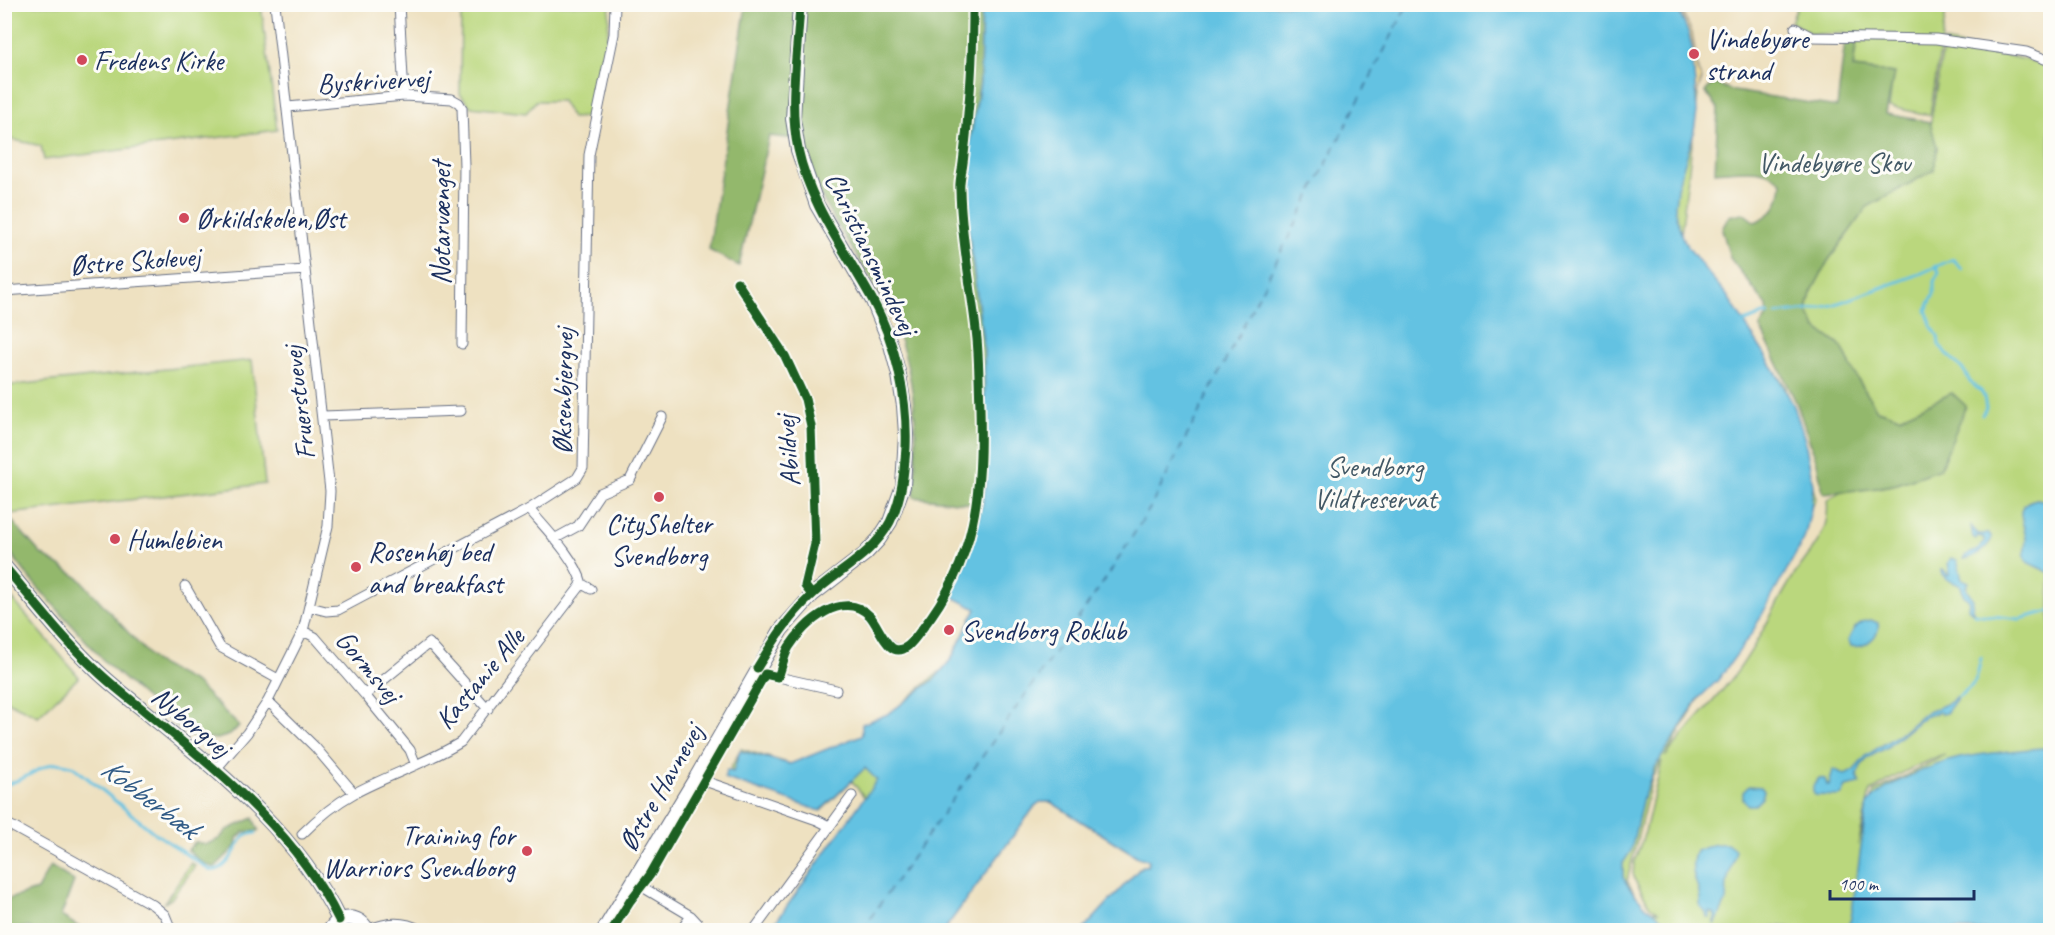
<svg xmlns="http://www.w3.org/2000/svg" width="2055" height="935" viewBox="0 0 2055 935" font-family="Caveat,sans-serif">
	<rect width="100%" height="100%" fill="#fdfcf7"/>
	<filter id="ink" filterUnits="userSpaceOnUse"><feTurbulence type="fractalNoise" baseFrequency=".0167" numOctaves="2"/><feDisplacementMap in="SourceGraphic" scale="12" xChannelSelector="R" yChannelSelector="G"/><feConvolveMatrix kernelMatrix="1 2 1 2 8 2 1 2 1" color-interpolation-filters="sRGB"/></filter>
	<filter id="wash" filterUnits="userSpaceOnUse"><feTurbulence type="fractalNoise" baseFrequency=".008" numOctaves="4" result="noise"/><feDisplacementMap in="SourceGraphic" scale="24" xChannelSelector="R" yChannelSelector="G"/><feGaussianBlur stdDeviation="1.35" result="paint"/><feColorMatrix in="noise" values="0 0 0 0 0 0 0 0 0 0 0 0 0 0 0 0 0 1.4 0 .05"/><feComposite in="paint" operator="in"/></filter>
	<g filter="url(#wash)">
		<rect width="100%" height="100%" fill="#eee1c1"/>
		<!-- green -->
		<path fill="#bad77d" stroke="#6a836e" stroke-width="1.5" fill-rule="evenodd" d="M4,5H261L277,130L44,160L41,146L5,138Z
			M461,5H610L607,41L589,117L572,118L562,101H536L526,113L471,107L460,94Z
			M977,5H1667L1698,95L1680,242L1785,385L1816,499L1665,757C1687,729 1712,704 1734,676C1756,648 1770,615 1788,585C1804,556 1832,537 1827,500L1841,491L1871,489L1897,484L1940,469L1951,394L1900,417L1877,410L1854,373L1842,347L1816,328L1807,310L1811,293L1828,261L1867,207L1934,170L1930,126L1944,42L2045,64L2050,68V502L2037,499L2028,502L2050,514V930H1797L1782,925L1760,930H1083L1142,866H1148L1149,860L1138,857L1051,802H1040L1035,806L944,930H770L865,798L852,781L821,811L726,777L741,749L791,764L865,734L948,665L976,609L952,595L989,476ZM1945,755L1874,792L1858,845L1870,792C1894,777 1918,763 1945,755ZM1662,761L1645,832L1634,862L1633,877L1650,906L1659,912L1644,909L1627,881L1652,777Z
			M1798,5H1947L1930,115L1889,107L1893,73L1853,68L1858,33L1812,34L1791,22Z
			M252,360L265,484L9,514L5,508V386Z
			M4,589L79,677L38,716L5,700Z
			M191,863L195,866L171,899L164,903Z"/>
		<!-- forest -->
		<path fill="#93b86c" stroke="#577465" stroke-width="1.5" d="M746,5H982L980,83L964,177L965,203L984,350L987,460L986,481L982,505L914,497C919,426 916,360 881,296C861,258 826,215 813,176C809,164 807,152 805,140L769,136L739,266L709,250Z
			M1845,41L1856,43L1853,68L1894,73L1886,114L1930,122L1937,147L1934,170L1867,207L1828,261L1811,293L1807,310L1816,328L1842,347L1854,373L1877,410L1900,417L1952,393L1966,406L1940,469L1897,484L1871,489L1823,493L1817,463L1797,404L1760,327L1768,315L1767,306L1730,258L1722,229L1729,216L1743,213L1755,222C1775,214 1780,204 1782,183C1766,164 1737,171 1715,172L1718,108L1705,92L1713,83L1734,91L1837,107Z
			M5,513L41,554L79,578L155,662L196,683L239,726L230,735L217,739L188,736L106,663L32,581L5,546Z
			M253,818L259,831L244,832L237,838L236,846L215,867C205,867 195,857 188,850L195,842L207,844L219,839L227,830Z
			M50,866L74,881L61,916L84,930H33L28,927L5,930V900L37,890Z"/>
		<!-- sand -->
		<path fill="#eeda9e" stroke="#84847e" stroke-width="1.5" d="M1676,5H1679L1692,33L1698,71L1702,79L1696,96C1692,61 1694,37 1676,5Z"/>
		<!-- water -->
		<path fill="#64c2e2" stroke="#4078a0" stroke-width="1.5" d="M982,5H1676L1689,34L1692,48L1697,112L1693,136L1677,188L1675,206L1676,216L1682,237L1688,247L1707,272L1726,294L1774,369L1794,406L1805,440L1813,485L1811,510L1804,539L1750,636L1718,680L1698,699L1654,769L1642,801L1631,851L1623,863V877L1628,886L1645,906L1666,921L1707,930H1083L1142,866H1148L1149,860L1138,857L1051,802H1040L1035,806L944,930H770L877,780L865,768L820,811L724,778L727,770L733,772L740,751L790,764L862,735V724L888,714L935,679L952,658L976,609L951,596L966,561L982,505L986,481L984,350L965,203L964,177L980,83Z
			M2037,499L2050,502V573L2027,562C2022,553 2026,548 2026,539C2025,521 2010,505 2037,499Z
			M1971,526L1978,534H1988L1991,536V540C1986,549 1974,558 1964,559L1966,555L1978,550L1985,541L1983,537L1978,536L1976,539L1973,537Z
			M1951,558L1957,560L1962,579L1969,582L1966,587L1973,600L1972,608L1974,614L1968,608L1969,600L1964,596L1961,586C1952,581 1945,581 1941,570H1944L1947,575L1950,574L1948,563Z
			M1871,620L1878,623C1881,637 1863,649 1851,646L1848,641C1853,629 1858,621 1871,620Z
			M1955,697H1958L1946,713L1942,714L1939,712L1924,717L1886,748L1869,757L1861,766L1857,775L1860,784L1846,787L1842,795L1839,796L1815,795L1813,792V786L1819,778L1825,779L1827,785L1829,786L1833,770H1836L1845,775L1853,771L1867,755L1901,733L1923,714L1951,702Z
			M2043,748L2050,751V930H1847L1851,918L1867,805C1880,785 1937,763 1960,758C1987,753 2015,750 2043,748Z
			M1749,786L1761,787L1764,791L1762,798L1755,805H1748L1743,800V792Z
			M1720,844H1727L1735,850V855L1727,881L1726,901L1715,925V914L1709,912L1710,918H1707L1706,913L1700,906C1702,883 1686,876 1696,851L1711,845Z"/>
		<g fill="none" stroke-linecap="round" stroke-linejoin="round">
			<!-- stream -->
			<path stroke="#64c2e2" stroke-width="3" d="M1936,266L1939,272L1934,281V294L1926,310L1932,327L1938,336L1939,345L1965,372L1970,382L1981,391L1984,397L1986,408L1982,415
				M1776,314L1809,310L1833,305L1922,273L1953,259L1962,269
				M1743,323L1764,314H1769
				M1974,614L2020,619L2050,611
				M1958,697C1979,681 1975,683 1981,658
				M4,785C11,783 17,781 23,778C43,768 51,758 74,767L152,831L210,870C228,873 235,847 245,835L256,833"/>
			<!-- ferry -->
			<path stroke="#315b86" stroke-width="1.5" stroke-dasharray="8 6" stroke-linecap="butt" d="M862,930L1109,574L1150,508L1408,4"/>
		</g>
	</g>
	<g filter="url(#ink)">
		<g fill="none" stroke-linecap="round" stroke-linejoin="round">
			<defs>
				<path id="street" d="M399,4L404,96
					M1795,28L1812,37L1936,39L2026,52L2050,61
					M288,107L404,96L452,99L459,103L462,108L464,166L462,344
					M737,282L785,356L805,399L811,426L815,544L805,586L812,595
					M4,291L305,270
					M323,416L461,411
					M529,509C546,529 576,559 582,584L591,589
					M554,539L578,526L600,493L630,480L662,417
					M185,586L220,647L278,679
					M310,607L326,611L338,610L529,509L577,478L583,468L589,155L614,34L615,4
					M303,631L315,637L365,695L410,750L416,765
					M757,668L765,674L836,690
					M778,677C782,667 784,655 789,646C804,625 833,595 861,609C876,617 886,653 902,649C914,646 940,603 948,591
					M365,695L429,643L488,709
					M268,701L315,747L354,793
					M216,769L247,733L268,701L303,631L328,526L330,491L275,4
					M696,778L817,820L829,826
					M4,822L153,905L165,915L171,930
					M302,834C318,818 333,805 353,794C388,775 427,763 461,742L582,584
					M634,882L691,916L704,930
					M367,930C387,922 402,920 421,930
					M681,930L691,916
					M754,930L852,796"/>
				<path id="secondary" d="M4,566C33,600 61,637 94,668C110,684 129,698 146,712C220,773 296,832 339,920
					M330,930C339,915 358,914 367,930
					M604,930L696,778L781,630L812,595L865,554L879,539L890,522L903,486L906,434L904,406L899,375L891,345L873,301L817,205L798,150L793,119L800,4"/>
			</defs>
			<!-- street casing -->
			<use href="#street" stroke="#656d81" stroke-width="11"/>
			<!-- secondary casing -->
			<use href="#secondary" stroke="#656d81" stroke-width="16"/>
			<!-- street -->
			<use href="#street" stroke="#fff" stroke-width="9"/>
			<!-- secondary -->
			<use href="#secondary" stroke="#fff" stroke-width="14"/>
			<defs>
				<path id="cycleway" d="M737,282L785,356L805,399L811,426L815,544L805,586L812,595
					M4,566C33,600 61,637 94,668C110,684 129,698 146,712C220,773 296,832 339,920
					M757,668C773,642 788,617 811,596C837,571 872,556 890,522C902,499 904,473 906,448C908,398 896,343 872,299C845,250 810,205 798,149C788,103 798,52 800,4
					M612,930L630,901L650,875L765,674L778,677C782,668 784,655 789,647C804,623 843,588 870,616C877,624 885,645 894,649C906,654 916,637 922,629C977,559 982,492 980,407C979,384 979,361 977,339C972,289 961,240 960,190C959,181 962,172 963,163C965,146 967,130 968,113C972,77 973,41 973,4"/>
			</defs>
			<!-- cycleway casing -->
			<use href="#cycleway" stroke="#fdfcf7" stroke-width="13"/>
			<!-- cycleway -->
			<use href="#cycleway" stroke="#1b5e20" stroke-width="9"/>
		</g>
	</g>
	<!-- markers -->
	<g fill="#d1495b" stroke="#fdfcf7" stroke-width="2">
		<circle cx="1694" cy="54" r="6"/>
		<circle cx="82" cy="60" r="6"/>
		<circle cx="184" cy="218" r="6"/>
		<circle cx="659" cy="497" r="6"/>
		<circle cx="115" cy="539" r="6"/>
		<circle cx="356" cy="567" r="6"/>
		<circle cx="949" cy="630" r="6"/>
		<circle cx="527" cy="851" r="6"/>
	</g>
	<g text-anchor="middle" stroke-width="6" stroke-linejoin="round" paint-order="stroke">
		<!-- poi labels -->
		<g font-size="28" fill="#1b2f5e" stroke="#fdfcf7" text-anchor="start">
			<text x="1706" y="48">Vindebyøre<tspan x="1706" dy="32">strand</tspan></text>
			<text x="94" y="70">Fredens Kirke</text>
			<text x="196" y="228">Ørkildskolen,Øst</text>
			<text x="659" y="533" text-anchor="middle">CityShelter<tspan x="659" dy="32">Svendborg</tspan></text>
			<text x="127" y="549">Humlebien</text>
			<text x="368" y="561">Rosenhøj bed<tspan x="368" dy="32">and breakfast</tspan></text>
			<text x="961" y="640">Svendborg Roklub</text>
			<text x="515" y="845" text-anchor="end">Training for<tspan x="515" dy="32">Warriors Svendborg</tspan></text>
		</g>
		<!-- street labels -->
		<g font-size="28" fill="#1b2f5e" stroke="#fdfcf7">
			<text transform="translate(373 80) rotate(-3)" y="10">Byskrivervej</text>
			<text transform="translate(440 223) rotate(-90)" y="10">Notarvænget</text>
			<text transform="translate(872 253) rotate(64)" y="10">Christiansmindevej</text>
			<text transform="translate(135 260) rotate(-4)" y="10">Østre Skolevej</text>
			<text transform="translate(562 391) rotate(-89)" y="10">Øksenbjergvej</text>
			<text transform="translate(298 403) rotate(-97)" y="10">Fruerstuevej</text>
			<text transform="translate(787 451) rotate(-95)" y="10">Abildvej</text>
			<text transform="translate(369 666) rotate(50)" y="10">Gormsvej</text>
			<text transform="translate(479 678) rotate(-50)" y="10">Kastanie Alle</text>
			<text transform="translate(192 721) rotate(40)" y="10">Nyborgvej</text>
			<text transform="translate(660 787) rotate(-60)" y="10">Østre Havnevej</text>
		</g>
		<!-- park labels -->
		<g font-size="28" fill="#435966" stroke="#fdfcf7">
			<text x="1834" y="172">Vindebyøre Skov</text>
			<text x="1375" y="476">Svendborg<tspan x="1375" dy="32">Vildtreservat</tspan></text>
		</g>
		<!-- water labels -->
		<g font-size="30" font-style="italic" fill="#315b86" stroke="#fdfcf7">
			<text transform="translate(150 798) rotate(37)" y="10">Kobberbæk</text>
		</g>
	</g>
	<!-- margin -->
	<rect width="2055" height="935" fill="none" stroke="#fdfcf7" stroke-width="24"/>
	<!-- scale -->
	<path d="M1830 890v9h144v-9" fill="none" stroke="#1b2f5e" stroke-width="3"/>
	<text x="1839" y="890" font-size="18" fill="#1b2f5e" stroke="#fdfcf7" stroke-width="4.5" paint-order="stroke">100 m</text>
</svg>
